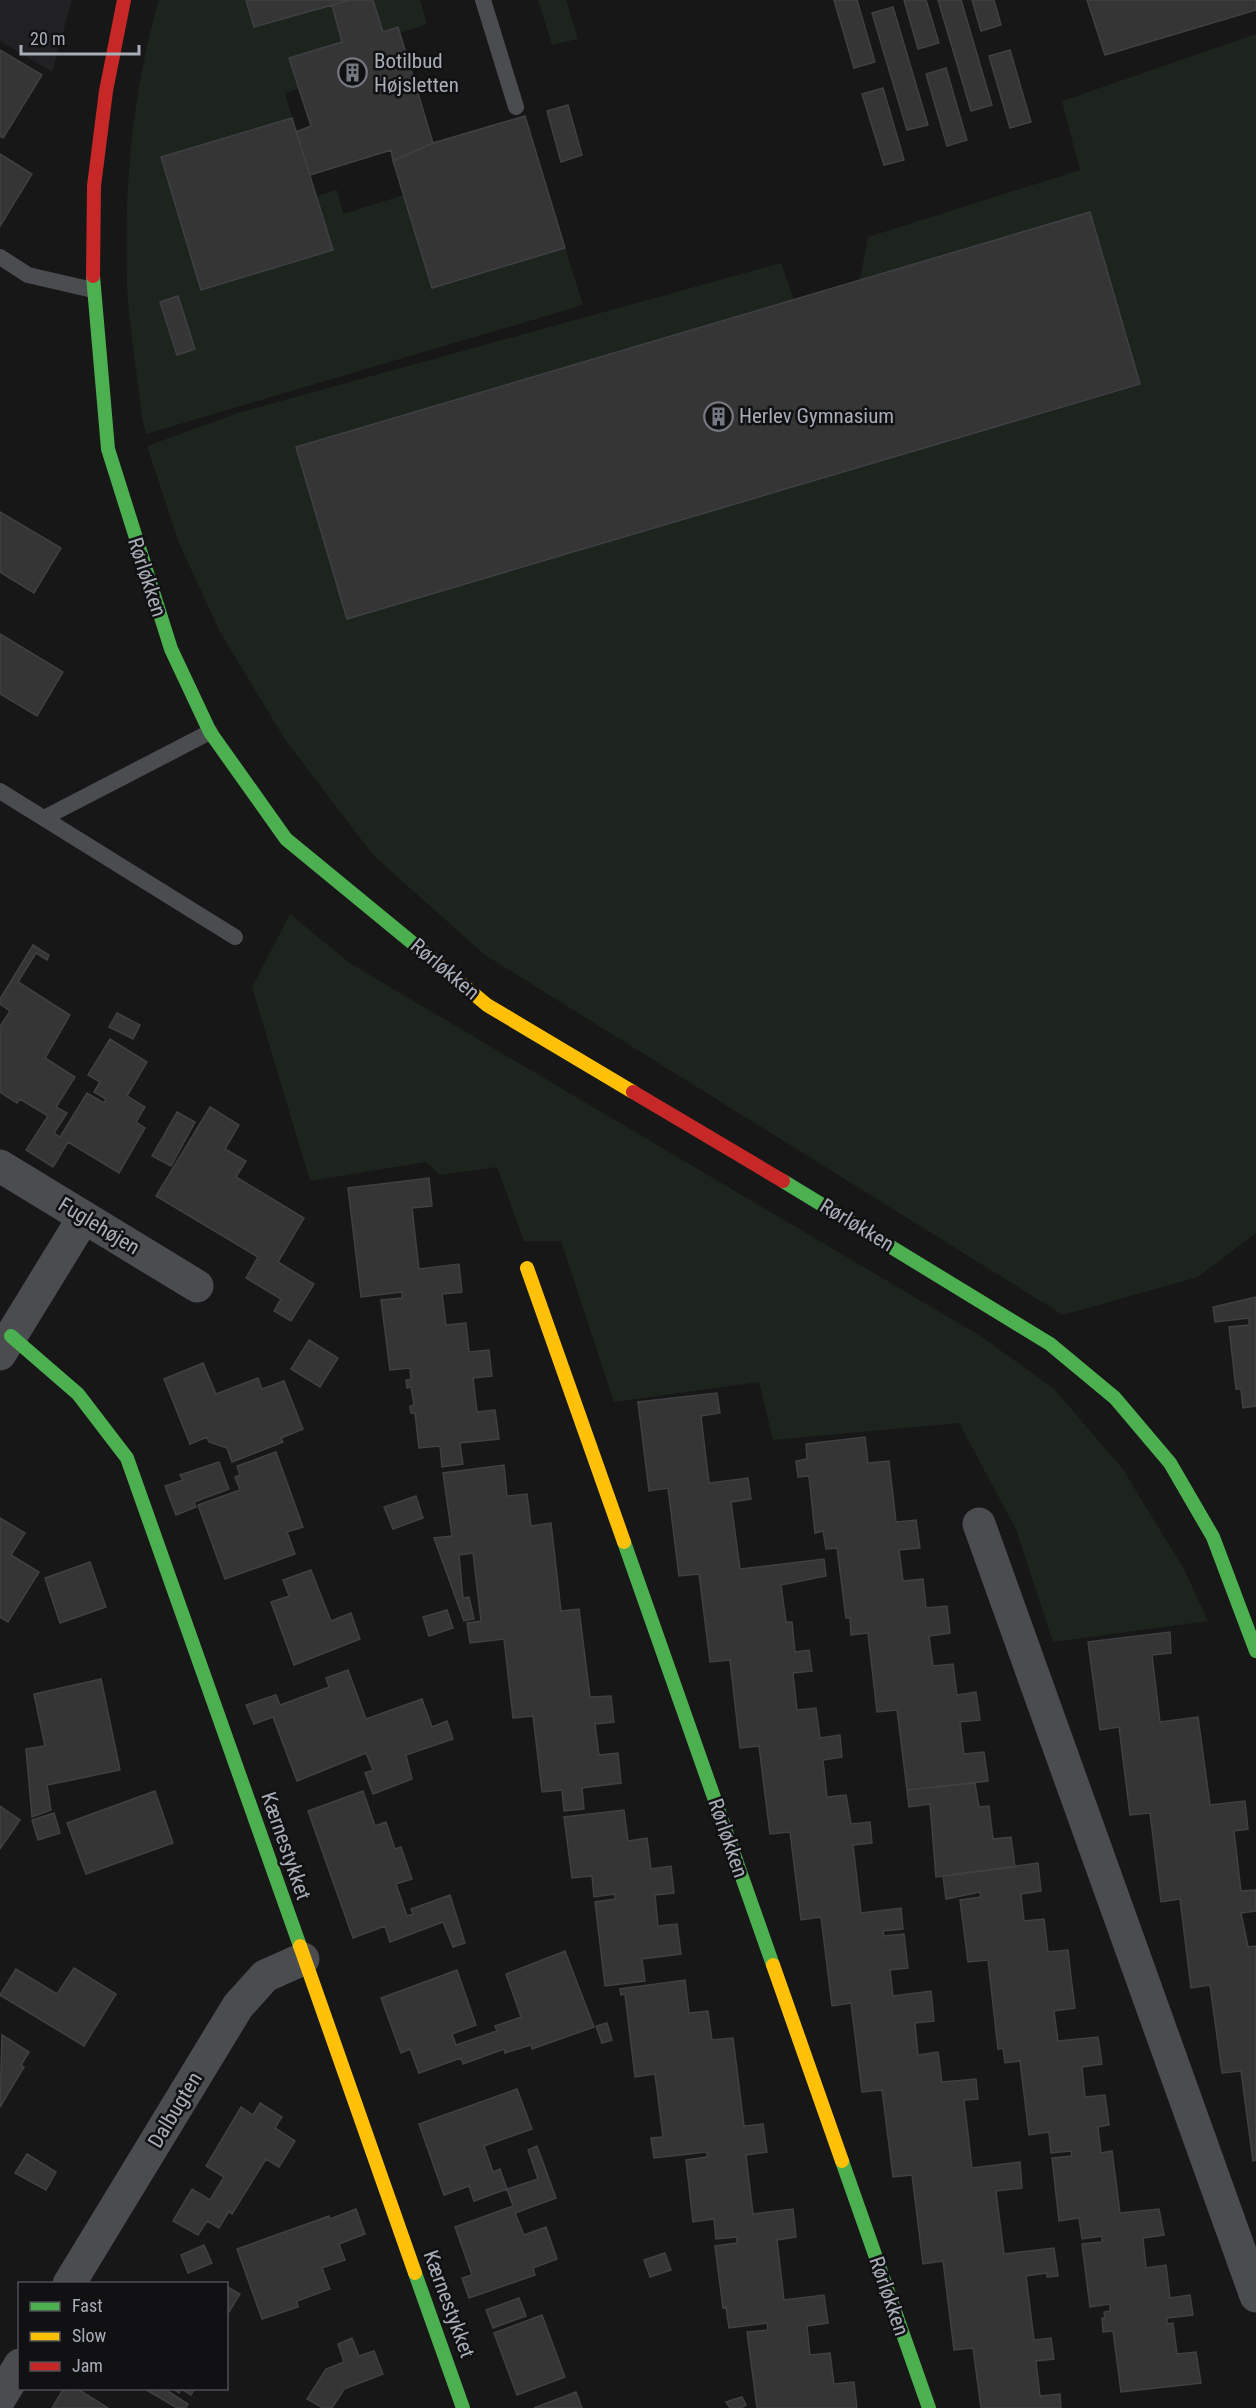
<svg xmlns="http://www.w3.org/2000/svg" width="1256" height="2408" viewBox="0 0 1256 2408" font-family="'Roboto Condensed',sans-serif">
	<rect width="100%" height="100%" fill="#171717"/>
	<!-- built -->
	<path fill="#212123" d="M0,0H72L52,72L0,41Z"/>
	<!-- green -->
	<path fill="#1d241e" d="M159,0H246L254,27L332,5L342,42L289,58L299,89L285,93L292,118L161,158L201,290L332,251L316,196L337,190L343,214L404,195L432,288L565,248L583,305L146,434L142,416C137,372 129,328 127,284C124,188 132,92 159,0Z
		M373,0H420L427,24L400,33L397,27L383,32Z
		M538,0H566L578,39L552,45Z
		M1256,34V1233L1198,1277L1063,1315L485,955L374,856L286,741L220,632L179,543L147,446L238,413L781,263L794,300L296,447L347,619L1140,385L1090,213L860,280L868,237L1080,170L1062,101Z
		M290,914L351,964L982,1337L1054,1389L1122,1468L1184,1569L1208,1621L1053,1642L1016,1529L959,1423L773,1440L759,1382L614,1402L561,1241H524L497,1167L440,1175L426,1162L310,1181L252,987Z"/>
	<!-- building -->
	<path fill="#353536" stroke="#3f4043" stroke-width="1.5" d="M246,0H350L254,27Z
		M350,0H373L383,32L398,27L433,143L393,161L391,150L310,175L296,132L311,126L289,58L342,42L332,5Z
		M834,0H857L875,62L854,68Z
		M904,0H926L939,43L918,49Z
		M938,0H961L992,105L971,111Z
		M972,0H994L1001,25L981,31Z
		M1087,0H1256V10L1105,55Z
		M893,7L928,125L907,130L872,13Z
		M0,50L42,75L3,138L0,136Z
		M1010,50L1031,122L1010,128L989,56Z
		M946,68L967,140L947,146L926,74Z
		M883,88L904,160L884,165L862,94Z
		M568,105L582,155L561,162L547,111Z
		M525,116L565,248L432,288L393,161L433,143Z
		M292,118L333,250L201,290L161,157Z
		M0,154L32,174L0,226Z
		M1090,212L1140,384L347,619L296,447Z
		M178,296L195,349L177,355L160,302Z
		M0,512L61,548L34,593L0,572Z
		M0,634L63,672L37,716L0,694Z
		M33,945L49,955L47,960L36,953L18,982L70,1015L45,1058L75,1077L56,1107L67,1113L54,1133L60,1137L87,1093L104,1103L106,1099L94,1092L100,1082L88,1075L110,1039L147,1062L127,1096L145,1107L136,1122L145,1128L119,1173L68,1142L53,1167L26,1150L48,1116L20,1099L17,1103L0,1092V1027L10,1011L0,1004V999Z
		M117,1013L140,1025L133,1039L109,1027Z
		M210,1107L239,1125L225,1149L246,1161L236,1177L304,1218L278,1262L314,1284L291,1321L274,1311L281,1299L246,1278L258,1257L156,1196Z
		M177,1112L195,1122L171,1166L152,1156Z
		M429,1178L432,1206L412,1208L419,1269L459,1264L462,1292L442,1294L446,1325L466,1323L469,1352L489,1350L492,1376L473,1378L477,1412L495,1410L499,1439L460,1443L463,1464L442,1467L440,1446L419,1448L415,1413H411L410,1406L414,1405L411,1387L407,1388L406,1380L411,1379L410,1368L390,1370L381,1300L402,1298V1292L361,1297L348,1188Z
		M1256,1297V1406L1243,1408L1241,1389H1236L1229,1327L1249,1325V1318L1215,1322L1213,1307Z
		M309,1340L338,1358L320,1387L291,1369Z
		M203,1363L216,1394L258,1378L262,1389L284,1381L303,1429L281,1438L283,1442L232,1462L227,1448L209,1442L207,1437L190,1444L164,1379Z
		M717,1393L720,1413L701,1416L709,1483L748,1478L751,1499L731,1502L740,1569L824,1559L826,1576L781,1585L786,1622H792L795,1652L809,1650L812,1671L793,1673L797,1710L816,1708L820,1738L840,1735L842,1757L823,1760L827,1797L846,1795L851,1824L870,1822L872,1843L853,1845L861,1913L901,1908L903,1929L883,1931L884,1936L904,1934L908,1968L890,1970L893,1996L931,1991L934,2021L915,2023L918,2055L938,2052L942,2082L976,2079L978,2099L964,2100L972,2168L1020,2162L1022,2188L996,2191L1004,2254L1054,2248L1058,2276L1047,2277V2273L1026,2276L1034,2340L1051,2338L1054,2359L1036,2361L1040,2396L1060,2394L1061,2408H981L973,2348L954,2350L943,2261L923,2264L912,2175L893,2177L882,2090L862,2092L851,2003L832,2006L821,1917L801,1920L790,1832L770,1834L759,1746L740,1748L730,1660L710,1662L699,1574L679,1576L668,1488L649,1491L638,1402Z
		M865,1437L868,1463L889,1461L896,1522L916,1520L920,1548L899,1550L903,1581L923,1579L926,1608L947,1606L950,1633L929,1636L933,1666L953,1664L957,1695L976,1692L980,1720L960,1722L964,1754L984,1752L988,1781L907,1790L897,1710L877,1712L868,1633L851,1635L850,1618H846L837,1548L826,1549L823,1531L815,1533L809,1476L798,1477L796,1461L807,1459L806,1444Z
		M276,1452L303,1527L287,1532L295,1554L225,1579L198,1505L240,1490L235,1477L240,1475L237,1466Z
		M219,1462L229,1489L194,1502L196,1507L176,1515L165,1486L183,1480L180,1475Z
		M504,1465L507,1496L527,1494L531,1526L551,1523L561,1611L579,1609L590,1697L611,1696L614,1722L595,1724L599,1755L618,1753L621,1783L582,1788L584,1809L564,1811L562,1790L542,1792L533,1716L513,1718L504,1639L470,1643L467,1623L481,1621L473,1553L459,1555L463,1598L469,1597L474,1619L464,1621L434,1538L452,1536L443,1473Z
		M416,1496L423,1518L393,1529L384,1507Z
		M0,1518L25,1533L11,1555L39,1572L8,1622L0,1617Z
		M90,1562L106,1607L60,1623L45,1578Z
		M311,1570L331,1621L351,1613L360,1639L294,1665L271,1602L289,1596L283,1580Z
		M447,1610L453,1628L429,1636L423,1617Z
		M1170,1632L1171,1653L1152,1655L1160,1722L1198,1717L1210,1805L1245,1801L1248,1829L1234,1831L1241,1891L1256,1890V1911L1241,1913L1248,1947L1256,1946V2160L1253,2161L1241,2071L1222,2073L1210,1985L1191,1988L1180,1899L1161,1902L1150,1813L1130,1815L1119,1727L1100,1730L1088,1642Z
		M348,1670L366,1719L422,1699L432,1727L447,1721L453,1739L406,1755L412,1779L373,1794L365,1773L373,1770L366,1753L297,1781L273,1717L254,1724L246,1705L276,1695L280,1705L329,1687L326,1678Z
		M101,1679L120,1770L47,1785L51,1810L32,1817L26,1749L45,1746L34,1694Z
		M975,1783L979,1807L989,1806L993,1839L1011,1837L1015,1867L936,1877L930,1804L909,1807L907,1790Z
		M155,1791L173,1843L86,1874L67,1823Z
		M363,1791L375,1826L386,1822L395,1849L401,1847L412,1879L396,1884L407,1916L413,1914L411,1909L450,1895L465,1943L453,1947L443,1922L390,1942L385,1926L353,1938L308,1811Z
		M0,1806L20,1820L0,1849Z
		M624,1810L628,1841L647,1838L651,1869L671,1866L674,1893L655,1895L658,1926L677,1924L681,1954L642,1959L645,1981L605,1986L595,1902L615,1899V1894L594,1897L592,1876L572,1878L564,1817Z
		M54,1813L60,1833L38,1840L32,1820Z
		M1038,1863L1041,1891L1021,1894L1024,1921L1044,1919L1048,1952L1068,1950L1071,1977L1075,2008L1054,2011L1058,2041L1098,2037L1102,2064L1082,2067L1085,2097L1105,2095L1109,2125L1098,2127L1101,2153L1112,2151L1120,2213L1159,2209L1164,2235L1143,2238L1146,2268L1166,2265L1170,2298L1190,2295L1193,2315L1167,2318V2324L1173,2323L1177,2354L1196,2352L1201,2383L1121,2392L1113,2331L1103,2332L1102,2318H1105L1104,2312L1110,2311V2304L1090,2307L1082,2244L1102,2242V2236L1082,2239L1079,2218L1059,2221L1052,2158L1072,2156L1071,2151L1051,2153L1049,2132L1029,2135L1020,2061L1005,2063L1003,2048L998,2049L988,1960L968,1962L960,1900L981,1897L980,1892L946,1899L943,1876Z
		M565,1951L594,2027L532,2049L531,2045L505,2053L504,2049L463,2064L461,2058L419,2073L410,2049L401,2053L381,1998L457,1970L476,2025L452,2034L456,2045L497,2031L495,2026L521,2017L506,1974Z
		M74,1968L116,1994L84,2046L0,1995L16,1969L57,1994Z
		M685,1980L689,2013L708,2011L712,2040L733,2038L744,2126L763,2124L767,2152L746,2155L753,2214L793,2209L796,2237L777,2240L784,2300L824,2295L828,2323L807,2326L810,2355L830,2353L834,2384L854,2382L857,2408H757L747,2332L768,2330L767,2323L729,2328L726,2307L723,2308L715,2246L737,2243V2237L716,2239L714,2219L693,2222L686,2160L707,2157V2152L654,2158L651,2138L663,2137L655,2074L635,2077L625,1994L621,1995L620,1989Z
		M607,2023L612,2040L602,2043L596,2026Z
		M2,2035L29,2052L21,2065L24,2067L0,2107Z
		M517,2089L532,2129L484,2146L493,2172L500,2169L507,2189L474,2201L469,2186L444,2195L419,2124Z
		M260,2103L282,2117L275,2128L295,2141L279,2167L266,2159L232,2214L229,2211L219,2228L207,2221L198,2235L173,2221L192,2189L210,2200L224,2177L206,2166L241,2107L253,2115Z
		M537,2146L556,2198L515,2213L524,2235L546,2227L557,2259L533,2268L535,2275L469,2298L462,2278L472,2275L455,2227L513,2206L507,2189L538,2179L528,2150Z
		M27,2154L56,2172L46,2190L15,2173Z
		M356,2209L365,2234L339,2244L345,2260L322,2268L330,2289L297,2301L298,2307L262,2319L237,2249L329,2216L330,2219Z
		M204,2245L212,2263L188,2273L181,2255Z
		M665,2253L671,2270L650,2277L644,2260Z
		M226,2286L240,2294L229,2312L226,2310Z
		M519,2298L526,2316L493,2328L486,2310Z
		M542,2315L565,2377L517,2395L494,2333Z
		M352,2338L359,2356L374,2351L383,2374L344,2389L332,2408H323L307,2399L326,2369L344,2362L338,2344Z
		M64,2388H76L108,2408H52Z
		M163,2388L188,2404L186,2408H177L145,2389Z
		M172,2388H195L191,2395L181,2389L179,2393Z
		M576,2392L582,2408H534Z
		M742,2397L746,2405L741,2408H730L726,2402Z"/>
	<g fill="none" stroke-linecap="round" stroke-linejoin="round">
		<!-- lane -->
		<path stroke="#4b4c50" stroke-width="16" d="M483,0L516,107
			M0,257L28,275L93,290
			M0,791L235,937
			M44,818L210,732"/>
		<!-- street -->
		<path stroke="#4b4c50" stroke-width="33" d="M0,1166L197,1286
			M0,1354L84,1217
			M979,1524L1256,2296
			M69,2284L238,2006L265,1976L303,1959
			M0,2398L20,2365"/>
		<!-- fast -->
		<path stroke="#4caf50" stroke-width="14" d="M93,276L108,449L171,649L210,732L286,839L432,959
			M783,1181L1050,1344L1115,1398L1170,1463L1213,1537L1256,1651
			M11,1336L78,1394L127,1458L300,1946
			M624,1542L773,1965
			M842,2161L929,2408
			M415,2273L463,2408"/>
		<!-- slow -->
		<path stroke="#ffc107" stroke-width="14" d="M432,959L487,1005L633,1092
			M527,1268L624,1542
			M300,1946L415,2273
			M773,1965L842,2161"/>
		<!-- jam -->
		<path stroke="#c62828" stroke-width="14" d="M93,276L94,186L106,91L124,0
			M633,1092L783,1181"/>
	</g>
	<!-- icons -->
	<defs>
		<symbol id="building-ring" viewBox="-11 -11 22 22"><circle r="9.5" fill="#111113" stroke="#757880" stroke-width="1.5"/><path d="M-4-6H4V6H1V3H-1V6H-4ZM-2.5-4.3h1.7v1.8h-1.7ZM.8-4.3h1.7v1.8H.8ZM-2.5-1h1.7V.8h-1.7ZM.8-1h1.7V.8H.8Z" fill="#757880"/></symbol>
	</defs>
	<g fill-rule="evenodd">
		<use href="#building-ring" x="336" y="56" width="33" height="33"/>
		<use href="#building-ring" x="702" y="400" width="33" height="33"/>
	</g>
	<g text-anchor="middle" stroke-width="5" stroke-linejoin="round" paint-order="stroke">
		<!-- poi labels -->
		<g font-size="21" fill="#a8adb8" stroke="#111113" text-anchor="start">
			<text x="374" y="68">Botilbud<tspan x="374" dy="24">Højsletten</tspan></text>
			<text x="739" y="423">Herlev Gymnasium</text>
		</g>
		<!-- street labels -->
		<g font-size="21" fill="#a8adb8" stroke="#111113">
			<text transform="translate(147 577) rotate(72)" y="7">Rørløkken</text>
			<text transform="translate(445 969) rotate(40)" y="7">Rørløkken</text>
			<text transform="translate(857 1225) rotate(31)" y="7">Rørløkken</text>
			<text transform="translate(99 1226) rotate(31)" y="7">Fuglehøjen</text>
			<text transform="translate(728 1838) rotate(71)" y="7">Rørløkken</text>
			<text transform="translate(286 1846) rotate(71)" y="7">Kærnestykket</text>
			<text transform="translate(175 2110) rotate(-59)" y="7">Dalbugten</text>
			<text transform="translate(889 2296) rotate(71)" y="7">Rørløkken</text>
			<text transform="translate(449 2304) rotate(70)" y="7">Kærnestykket</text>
		</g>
	</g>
	<!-- legend -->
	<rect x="18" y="2282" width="210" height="108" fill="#111113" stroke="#4d4f55" stroke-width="1.5"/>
	<rect x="30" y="2302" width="30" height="9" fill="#4caf50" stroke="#4d4f55" stroke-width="1.5"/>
	<text x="72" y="2312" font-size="18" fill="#a8adb8">Fast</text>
	<rect x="30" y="2332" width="30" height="9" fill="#ffc107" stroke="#4d4f55" stroke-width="1.5"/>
	<text x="72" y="2342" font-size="18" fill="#a8adb8">Slow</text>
	<rect x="30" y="2362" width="30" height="9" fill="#c62828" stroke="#4d4f55" stroke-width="1.5"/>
	<text x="72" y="2372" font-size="18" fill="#a8adb8">Jam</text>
	<!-- scale -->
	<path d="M21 45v9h118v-9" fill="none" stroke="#a8adb8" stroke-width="3"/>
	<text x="30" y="45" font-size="18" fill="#a8adb8" stroke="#111113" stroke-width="4.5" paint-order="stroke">20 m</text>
</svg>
